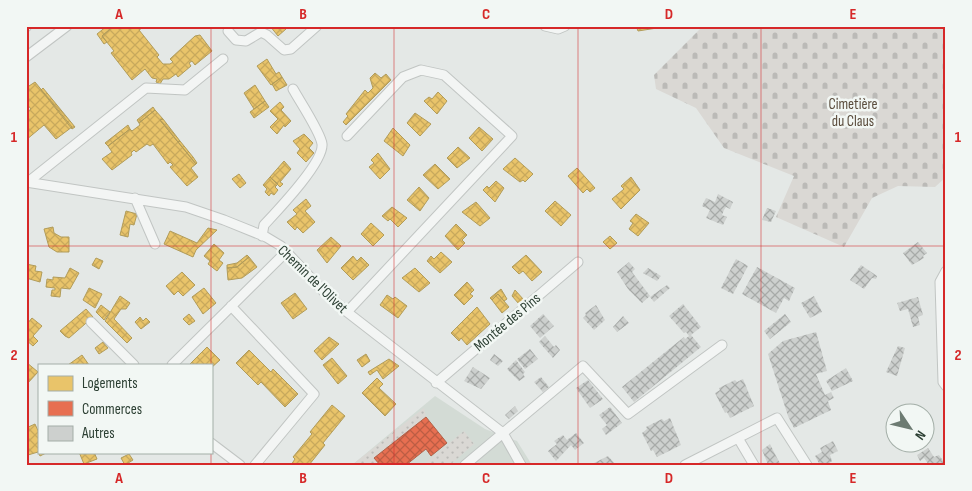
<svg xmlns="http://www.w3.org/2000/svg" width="972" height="491" viewBox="0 0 972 491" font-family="'Sofia Sans Condensed',sans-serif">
	<defs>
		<pattern id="grass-dots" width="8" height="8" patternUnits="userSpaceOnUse" patternTransform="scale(1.25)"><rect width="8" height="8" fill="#dad8d4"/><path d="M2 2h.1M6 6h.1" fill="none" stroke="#bbbab7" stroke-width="1.8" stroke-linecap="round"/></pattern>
		<pattern id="cemetery-stones" width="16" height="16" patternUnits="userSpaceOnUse" patternTransform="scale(1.25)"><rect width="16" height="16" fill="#dad8d4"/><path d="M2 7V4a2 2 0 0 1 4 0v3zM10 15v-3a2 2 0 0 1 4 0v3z" fill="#bbbab7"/></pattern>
		<pattern id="homes-cross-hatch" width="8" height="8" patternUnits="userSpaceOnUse" patternTransform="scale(1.25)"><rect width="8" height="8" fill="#e9c46a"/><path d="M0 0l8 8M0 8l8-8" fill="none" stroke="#c8a95c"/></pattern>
		<pattern id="shops-cross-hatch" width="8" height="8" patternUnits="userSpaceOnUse" patternTransform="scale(1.25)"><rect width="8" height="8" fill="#e76f51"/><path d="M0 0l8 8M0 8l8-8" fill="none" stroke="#bc5d44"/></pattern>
		<pattern id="building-cross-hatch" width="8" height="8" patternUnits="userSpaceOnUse" patternTransform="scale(1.25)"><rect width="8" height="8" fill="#cdd0ce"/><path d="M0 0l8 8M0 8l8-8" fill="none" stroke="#a7aaa8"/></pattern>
	</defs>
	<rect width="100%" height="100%" fill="#e4e8e6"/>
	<!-- built -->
	<path fill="#d3dbd5" d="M435,396L485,429L517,441L532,465H352Z"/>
	<!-- grass -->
	<path fill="url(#grass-dots)" d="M424,408L426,417L375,458L380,465H352Z
		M464,431L474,444L450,465H423Z"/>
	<!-- cemetery -->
	<path fill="url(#cemetery-stones)" d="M703,26H946V177L935,187L898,186L872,198L844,247L776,217L794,176L724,148L696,108L656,89L654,75Z"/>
	<!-- homes -->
	<path fill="url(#homes-cross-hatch)" stroke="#b19c5a" d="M107,26L110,29L102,36L107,42L104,44L97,34Z
		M114,26H145L139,30L159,55L157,57L163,64H170L173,62L170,59L195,36L200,35L212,51L195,65L192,61L189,63L191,66L178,77L176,74L169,79H163L160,84L156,82L157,79L152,78L145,69L132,80L111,53L114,51L102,36Z
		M270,26H285L286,29L278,36Z
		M636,26H657V28L638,31Z
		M267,59L276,74L279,72L282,77L271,85L257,66Z
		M375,73L381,78L386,74L391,80L346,125L343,122L348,116L346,114L365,90L368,93L373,88L370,78Z
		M282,77L287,85L276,91L272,84Z
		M35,82L72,127L56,139L44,125L26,140V113L31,109L26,103V88Z
		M255,85L265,101L254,109L244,93Z
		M43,88L75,127L72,129L41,90Z
		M438,92L447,101L437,114L424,101L429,97L432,99Z
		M265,101L269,107L254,118L250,112Z
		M280,102L284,107L281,110L291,121L285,127L284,125L277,134L270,127L278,119L270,111Z
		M153,107L155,110L139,123L137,120Z
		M155,110L163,119L160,120L196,164L191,168L198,177L187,186L170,167L173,165L170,162L168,164L153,144L150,146L147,144L136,152L134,150L131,153L132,155L112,170L102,159L112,152L108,146L130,129L132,131L140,125L139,123Z
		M415,113L431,124L420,136L407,123Z
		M163,119L180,141L178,142L160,120Z
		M128,125L130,129L108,146L105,143Z
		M479,127L493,139L482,151L469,138Z
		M393,128L410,145L403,156L384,141Z
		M304,134L313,143L309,148L314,153L306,162L297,153L300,149L293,141Z
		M180,141L193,157L197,163L196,164L178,142Z
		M458,147L470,158L457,168L447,158Z
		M378,153L390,169L380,179L369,167L374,163L371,160Z
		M515,158L533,174L525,182L523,180L520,182L503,169Z
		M284,161L291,169L280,182L283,184L280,187L270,177Z
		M435,164L450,179L438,189L423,175Z
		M577,168L595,188L590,192L587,189L583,193L568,176Z
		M239,174L246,183L240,188L232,179Z
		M270,177L278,184L275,187L278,190L274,195L271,193L269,196L265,192L267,189L263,185Z
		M631,177L640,190L621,209L612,199L624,189L621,186Z
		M496,181L504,188L495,202L483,190L487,186L489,188Z
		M419,187L429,198L420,211L407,200Z
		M306,199L311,206L305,211L315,222L303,233L297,227L295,230L287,222L297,214L293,210Z
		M555,201L571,215L561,226L545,211Z
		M476,202L490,218L480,226L462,212Z
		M392,207L407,218L398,227L390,219L388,221L382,216Z
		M126,211L137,214L134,225L130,224L128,237L120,235Z
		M636,214L649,223L638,236L629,229L633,223L630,221Z
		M371,223L384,235L373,246L361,234Z
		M456,224L467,235L462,240L465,243L458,250L445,236Z
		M53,227L54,233L61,237H69V252H57L49,247L44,229Z
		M208,228L217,230L196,250L193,257L164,244L170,231L197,243Z
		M610,236L617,243L610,249L603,242Z
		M331,237L341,246L327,263L317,250Z
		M214,244L224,253L219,260L223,263L217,271L208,264L210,261L204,256Z
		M441,252L452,262L440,273L427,261L431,256L434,259Z
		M247,255L249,257L237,267L227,268V265L237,263Z
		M526,255L542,272L532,281L523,271L519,274L512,267Z
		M353,256L357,261L361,257L369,265L353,280L341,268Z
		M249,257L257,267L242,278L228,280L227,268L237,267Z
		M96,258L103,261L99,269L92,265Z
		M26,264L36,266L35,271L42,272L40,282L26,278Z
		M70,268L79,273L70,289L61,288L60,297L51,296L52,290H55V288L46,287L47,279L53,280V277L65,278Z
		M415,268L430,283L419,292L402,278Z
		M182,272L195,285L183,296L178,291L174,295L166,286Z
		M467,282L474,290L470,294L473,296L464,305L454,295Z
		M89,288L102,294L95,308L83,300Z
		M204,288L216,303L203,314L192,297Z
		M501,289L507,299L504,301L498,294L492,300L490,298Z
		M515,290L524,300L519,304L512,296Z
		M295,293L307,309L293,319L281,303Z
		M498,294L509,307L502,313L492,300Z
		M387,295L393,299L395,297L407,306L398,318L380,305Z
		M120,296L130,303L126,309H121L114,319L132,338L127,343L105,321Z
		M101,305L110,312L104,320L96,312Z
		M477,307L490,324L467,345L461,338L459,341L451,333Z
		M86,309L93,317L69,338L65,336L60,331Z
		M189,314L195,321L189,325L183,319Z
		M140,317L143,321L146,318L150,322L141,329L135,322Z
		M32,318L42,326L33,336L38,341L33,346L26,340V325Z
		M329,337L339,344L322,360L314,351Z
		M103,342L108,348L99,354L95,348Z
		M207,347L220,360L211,368V365H189Z
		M249,350L271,372L273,369L298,394L285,407L261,382L258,385L236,363Z
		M366,354L370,361L362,367L357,360Z
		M82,355L89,365H68Z
		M332,358L347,376L338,384L323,365Z
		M389,359L399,366L383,379L377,370L370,375L368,372Z
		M26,362L38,372L27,384L26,383Z
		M377,378L383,384L379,388L396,404L385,416L362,393Z
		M332,405L345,416L323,443L325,445L309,465H291L295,459L293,457L312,434L310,432Z
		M35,424L39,433V452H48L40,456L38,452L28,455L26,451V428Z
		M79,452H94L97,459L84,464Z
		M129,454L133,460L125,465L121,458Z"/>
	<!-- shops -->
	<path fill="url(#shops-cross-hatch)" stroke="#af6148" d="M426,417L447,443L431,456L426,449L406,465H380L374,458Z"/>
	<!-- building -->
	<path fill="url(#building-cross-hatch)" d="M718,194L733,202L730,209L726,207L724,210L722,215L727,217L723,225L706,218L710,210L702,206L706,198L715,202Z
		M767,208L776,211L771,222L762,220Z
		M918,242L927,253L923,256L924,258L912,265L903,253Z
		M736,259L748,266L733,294L721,288Z
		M629,262L635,269L632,272L650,296L642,303L628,289L617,272Z
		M861,265L877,276L876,279L872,278L864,289L850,280Z
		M757,267L795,288L789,301L784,298L776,313L742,294Z
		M648,268L661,276L657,281L643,273Z
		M667,285L670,288L654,302L650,297Z
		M814,296L822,312L810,318L801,303Z
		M918,297L923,315L918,317L920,325L913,327L908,309L900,311L897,303Z
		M683,304L701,327L691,335L701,347L634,402L622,387L684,337L685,339L689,336L686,332L684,333L669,316Z
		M596,305L605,320L594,330L583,318L586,315L585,313Z
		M543,314L554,326L540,338L530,326Z
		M785,314L791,322L770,339L764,331Z
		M623,316L629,323L617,332L613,327Z
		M816,332L827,371L816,374L825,395L831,392L834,398L828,401L831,410L794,428L788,416L768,354L783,341Z
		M545,336L554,347L556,345L560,350L553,358L539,342Z
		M898,346L905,348L897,376L886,372Z
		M530,349L538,359L525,369L517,359Z
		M494,354L503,361L498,366L490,360Z
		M516,360L525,372L523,374L525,377L519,381L507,369Z
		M473,367L490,378L481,389L464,381Z
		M846,368L853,381L832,391L826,381Z
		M541,377L549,387L543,392L534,382Z
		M743,379L754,406L730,418L727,412L725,413L715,393L720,390L719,388L735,380L737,382Z
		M588,380L603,399L590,408L576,388Z
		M515,406L518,411L509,419L505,415Z
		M610,407L622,423L606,435L602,429L607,425L599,415Z
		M670,418L681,445L657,457L653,450L651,451L642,433L647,429L646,427L662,419L664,421Z
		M576,433L584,443L575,450L571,445L556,461L548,451L557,444L554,441L563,435L567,440Z
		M833,441L838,451L830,455L832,461L827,465H820L815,456L822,452L820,448Z
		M770,444L776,456L781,465H768L767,462L762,450Z
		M928,448L934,457L939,455L946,465H929L924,458L920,461L917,455Z
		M608,456L616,465H590Z"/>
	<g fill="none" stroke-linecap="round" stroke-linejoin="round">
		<defs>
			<path id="street" d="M545,26L558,29L565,26
				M26,27L27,26
				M228,31L236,40L246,41L261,32L267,35L284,50L291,49L317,26
				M26,57L67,26
				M26,182L186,207L224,220L266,237L281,246L324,292L347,312L503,433L521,465
				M28,182L146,88L185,90L223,59
				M135,198L155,244
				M262,236L264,225C277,211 324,162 322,144C321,133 299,100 293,89
				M946,271L940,282L943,382L946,386
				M231,306L314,394L255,465
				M347,312L512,136L444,75L421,70L403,77L347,136
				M91,322L134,365
				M172,365L287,251
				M436,383L578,262
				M738,438L754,465
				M211,443L240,465
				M465,465L583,366L628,414L722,345
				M685,465L777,418L807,465"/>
		</defs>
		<!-- street casing -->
		<use href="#street" stroke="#c1c5c3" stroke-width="11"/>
		<!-- street -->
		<use href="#street" stroke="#f3f5f4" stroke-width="9"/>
	</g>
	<!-- grid -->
	<path fill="none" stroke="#d62828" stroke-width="1" stroke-opacity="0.55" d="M211,26V365M394,26V465M578,26V465M761,26V465M26,246H946M211,452V465"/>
	<g text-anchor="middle" stroke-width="5" stroke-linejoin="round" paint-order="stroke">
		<!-- park labels -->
		<g font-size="15" fill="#5a4c3c" stroke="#f2f7f4">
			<text x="853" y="109">Cimetière<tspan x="853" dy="17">du Claus</tspan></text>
		</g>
		<!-- street labels -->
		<g font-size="15" fill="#2d4034" stroke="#f2f7f4">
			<text transform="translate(313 279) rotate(44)" y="5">Chemin de l'Olivet</text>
			<text transform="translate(507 322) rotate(-40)" y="5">Montée des Pins</text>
		</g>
	</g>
	<!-- border -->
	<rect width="972" height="491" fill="none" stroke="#f2f7f4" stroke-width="55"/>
	<!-- legend -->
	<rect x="38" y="364" width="175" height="90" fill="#f2f7f4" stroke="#a3aea7"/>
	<rect x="48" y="376" width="25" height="15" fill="#e9c46a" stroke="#a3aea7"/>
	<text x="82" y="388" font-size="15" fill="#2d4034">Logements</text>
	<rect x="48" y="401" width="25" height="15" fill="#e76f51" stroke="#a3aea7"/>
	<text x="82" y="414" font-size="15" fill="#2d4034">Commerces</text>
	<rect x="48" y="426" width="25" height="15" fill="#cdd0ce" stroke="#a3aea7"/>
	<text x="82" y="438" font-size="15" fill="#2d4034">Autres</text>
	<!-- north arrow -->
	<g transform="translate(910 428) rotate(125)"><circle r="24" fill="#f2f7f4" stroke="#a3aea7"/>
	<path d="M0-4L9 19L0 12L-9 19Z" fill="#6d7b72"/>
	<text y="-8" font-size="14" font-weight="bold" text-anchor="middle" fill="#2d4034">N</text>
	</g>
	<rect x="28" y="28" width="916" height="436" fill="none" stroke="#d62828" stroke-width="2"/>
	<g font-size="16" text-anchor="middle" font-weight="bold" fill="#d62828">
		<text x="119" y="19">A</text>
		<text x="303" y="19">B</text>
		<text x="486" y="19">C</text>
		<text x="669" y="19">D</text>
		<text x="853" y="19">E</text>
		<text x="14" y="142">1</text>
		<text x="958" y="142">1</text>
		<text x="14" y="360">2</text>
		<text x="958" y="360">2</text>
		<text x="119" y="483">A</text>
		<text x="303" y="483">B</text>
		<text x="486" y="483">C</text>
		<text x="669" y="483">D</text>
		<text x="853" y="483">E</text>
	</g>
</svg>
